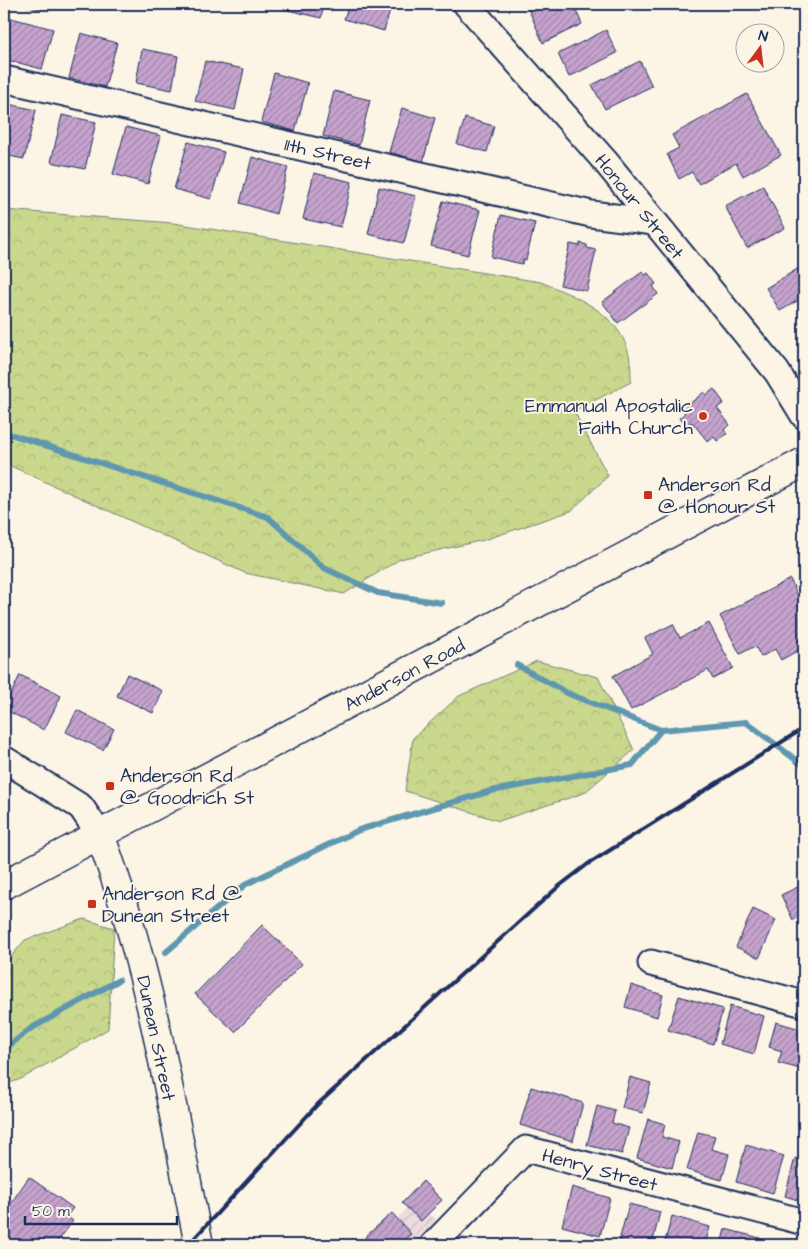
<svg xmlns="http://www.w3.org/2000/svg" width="808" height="1249" viewBox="0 0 808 1249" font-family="'Architects Daughter',sans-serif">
	<defs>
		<pattern id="industrial-furrows" width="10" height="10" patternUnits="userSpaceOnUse" patternTransform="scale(1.25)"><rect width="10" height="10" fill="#ecdcde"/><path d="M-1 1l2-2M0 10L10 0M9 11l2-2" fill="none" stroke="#cabdc1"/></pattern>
		<pattern id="forest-crowns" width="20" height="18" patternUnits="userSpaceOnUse" patternTransform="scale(1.25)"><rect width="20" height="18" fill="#c9d88c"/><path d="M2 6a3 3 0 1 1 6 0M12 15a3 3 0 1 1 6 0" fill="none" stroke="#acba7b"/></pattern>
		<pattern id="building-hatch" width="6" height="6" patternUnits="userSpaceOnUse" patternTransform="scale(1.25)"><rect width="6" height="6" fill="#c6a3cd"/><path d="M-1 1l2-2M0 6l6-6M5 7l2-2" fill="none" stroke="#a085aa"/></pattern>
	</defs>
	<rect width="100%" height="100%" fill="#fcf5e5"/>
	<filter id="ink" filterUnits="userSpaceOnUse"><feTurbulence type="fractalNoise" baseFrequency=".02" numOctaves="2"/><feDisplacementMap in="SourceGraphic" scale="10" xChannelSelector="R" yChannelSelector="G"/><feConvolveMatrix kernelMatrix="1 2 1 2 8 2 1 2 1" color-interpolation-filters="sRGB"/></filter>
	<g filter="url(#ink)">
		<!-- industrial -->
		<path fill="url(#industrial-furrows)" d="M411,1203L477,1245H374Z"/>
		<!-- forest -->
		<path fill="url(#forest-crowns)" stroke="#728475" d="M4,210L173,223L541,282C575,296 617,312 628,351C631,361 631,372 631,382L574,411L608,476L571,511L484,540L400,559L344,594L245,573L4,463Z
			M537,661L598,677L634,750L584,793L499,821L405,791L413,738L459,696Z
			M84,919L114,928L108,1029L21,1079L4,1085V965L25,940Z"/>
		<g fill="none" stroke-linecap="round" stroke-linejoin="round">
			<!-- stream -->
			<path stroke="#5f97b0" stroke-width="6" d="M4,432L268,517L324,568L378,593L442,603
				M517,665L569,694L661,730L746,722L804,766
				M166,952L246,884L359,830L491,791L632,765L661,730
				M4,1050L30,1029L119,980"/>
		</g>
		<!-- building -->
		<path fill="url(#building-hatch)" stroke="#1b2f5e" d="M20,4H40L39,9Z
			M286,4H324L321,18L284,9Z
			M349,4H392L384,31L344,19Z
			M538,4H573L582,24L543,43L528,8Z
			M11,18L53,29L42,69L4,59V45Z
			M606,30L617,53L569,77L558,54Z
			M81,33L117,43L105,87L69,78Z
			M142,49L178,56L172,90L136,83Z
			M205,61L244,69L235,110L195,101Z
			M640,61L652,86L605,109L592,85Z
			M274,73L308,83L295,131L261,122Z
			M334,91L370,100L359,145L323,136Z
			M747,94L781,155L743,176L736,163L699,184L692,172L679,179L667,154L679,148L672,135Z
			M4,103L36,110L24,159L4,155Z
			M402,108L435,118L423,162L389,152Z
			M62,115L96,122L85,169L51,162Z
			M465,118L494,126L487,152L457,144Z
			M126,127L161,136L148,184L113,174Z
			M188,142L224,152L211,199L174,189Z
			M252,157L288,167L276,214L240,203Z
			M314,173L352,182L341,227L303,219Z
			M763,186L785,228L747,248L725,206Z
			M379,187L416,196L404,243L368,234Z
			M443,201L480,210L468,255L431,246Z
			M501,215L535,223L526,260H523L522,264L491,257Z
			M580,243L587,245V248L596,250L587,291L560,285L570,244L580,246Z
			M804,265V297L780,311L766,288Z
			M642,272L645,275L648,273L656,284L653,286L658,294L618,323L602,302Z
			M714,389L724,403L717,408L730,425L724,430L727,434L717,441L714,437L708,442L692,422L686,426L679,418L685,413L682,410L704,392L706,395Z
			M790,579L804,608V647L781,660L775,649L761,657L755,646L740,654L720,616Z
			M709,623L733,668L713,679L708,670L631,710L613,676L653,654L645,638L673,624L680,638Z
			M127,674L163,691L153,713L117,696Z
			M20,675L61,696L44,730L4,709Z
			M77,710L114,729L103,750L66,732Z
			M804,884V914L793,920L781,895Z
			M753,909L776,920L759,958L736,947Z
			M262,925L302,964L235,1032L195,994Z
			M631,985L663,995L657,1017L625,1007Z
			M679,996L723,1009L713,1044L668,1030Z
			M730,1006L764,1016L754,1054L720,1044Z
			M776,1022L804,1030V1070L778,1063L782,1051L769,1047Z
			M630,1077L651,1083L643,1113L622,1108Z
			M531,1087L583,1103L573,1141L520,1125Z
			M597,1106L615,1111L612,1123L629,1128L622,1154L587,1145Z
			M648,1119L665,1124L662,1137L679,1142L672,1168L637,1158Z
			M698,1132L715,1136L711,1149L729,1154L722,1180L687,1170Z
			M746,1145L784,1156L773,1193L736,1182Z
			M795,1158L804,1161V1202L785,1196Z
			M29,1177L73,1208L67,1216L73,1221L55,1245H8L4,1242V1213Z
			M423,1181L442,1200L421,1221L402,1203Z
			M572,1187L610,1198L600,1236L562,1226Z
			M629,1204L660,1212L652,1245H634L619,1241Z
			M392,1213L411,1234L398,1245H372L365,1237Z
			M672,1216L710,1227L705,1245H664Z
			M725,1229L760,1238L758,1245H721Z"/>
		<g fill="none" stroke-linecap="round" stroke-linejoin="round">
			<defs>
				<path id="street" d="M466,4L605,161L777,372L804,416
					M4,79L591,214L654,222
					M4,759L81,807L100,835
					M651,963L804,1004
					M433,1245L526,1149L804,1222"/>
				<path id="secondary" d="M100,835C150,967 172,1107 199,1245
					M4,885L804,462"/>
			</defs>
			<!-- street casing -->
			<use href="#street" stroke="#1b2f5e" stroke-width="29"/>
			<!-- secondary casing -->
			<use href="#secondary" stroke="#1b2f5e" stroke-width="31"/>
			<!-- street -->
			<use href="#street" stroke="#fcf5e5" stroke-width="25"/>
			<!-- secondary -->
			<use href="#secondary" stroke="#fcf5e5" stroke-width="28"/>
			<!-- rail -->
			<path stroke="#1b2f5e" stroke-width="4" d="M188,1245L318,1104L558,887L588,864L804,728"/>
		</g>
	</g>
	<!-- markers -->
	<g fill="#c8321e" stroke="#fcf5e5" stroke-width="2">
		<circle cx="703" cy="416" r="5"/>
		<rect x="643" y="490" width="10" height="10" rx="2.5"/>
		<rect x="105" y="781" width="10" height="10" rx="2.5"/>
		<rect x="87" y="899" width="10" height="10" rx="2.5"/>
	</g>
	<g text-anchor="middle" stroke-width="4" stroke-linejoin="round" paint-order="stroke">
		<!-- street labels -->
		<g font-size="19" fill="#1b2f5e" stroke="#fcf5e5">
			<text transform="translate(328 153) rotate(13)" y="7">11th Street</text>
			<text transform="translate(640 206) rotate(51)" y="7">Honour Street</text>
			<text transform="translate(404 674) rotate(-28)" y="7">Anderson Road</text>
			<text transform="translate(157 1038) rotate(78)" y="7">Dunean Street</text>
			<text transform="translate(600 1169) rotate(15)" y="7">Henry Street</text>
		</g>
		<!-- poi labels -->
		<g font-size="19" fill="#1b2f5e" stroke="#fcf5e5" text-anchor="start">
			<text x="693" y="412" text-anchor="end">Emmanual Apostalic<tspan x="693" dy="22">Faith Church</tspan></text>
			<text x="658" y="491">Anderson Rd<tspan x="658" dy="22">@ Honour St</tspan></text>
			<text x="120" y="782">Anderson Rd<tspan x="120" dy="22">@ Goodrich St</tspan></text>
			<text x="102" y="900">Anderson Rd @<tspan x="102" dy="22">Dunean Street</tspan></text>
		</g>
	</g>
	<!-- margin -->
	<rect width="808" height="1249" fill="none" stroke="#fcf5e5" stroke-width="20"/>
	<rect x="10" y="10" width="788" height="1229" fill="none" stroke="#1b2f5e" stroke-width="2" filter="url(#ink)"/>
	<!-- north arrow -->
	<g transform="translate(760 48) rotate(15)"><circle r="24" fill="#fcf5e5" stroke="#a2a6af"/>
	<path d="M0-4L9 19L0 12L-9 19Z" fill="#c8321e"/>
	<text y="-8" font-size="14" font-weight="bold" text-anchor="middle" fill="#1b2f5e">N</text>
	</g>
	<!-- scale -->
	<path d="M25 1216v8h152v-8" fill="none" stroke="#1b2f5e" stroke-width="2.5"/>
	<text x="32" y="1216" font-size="15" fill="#1b2f5e" stroke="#fcf5e5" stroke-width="4" paint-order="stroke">50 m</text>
</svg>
